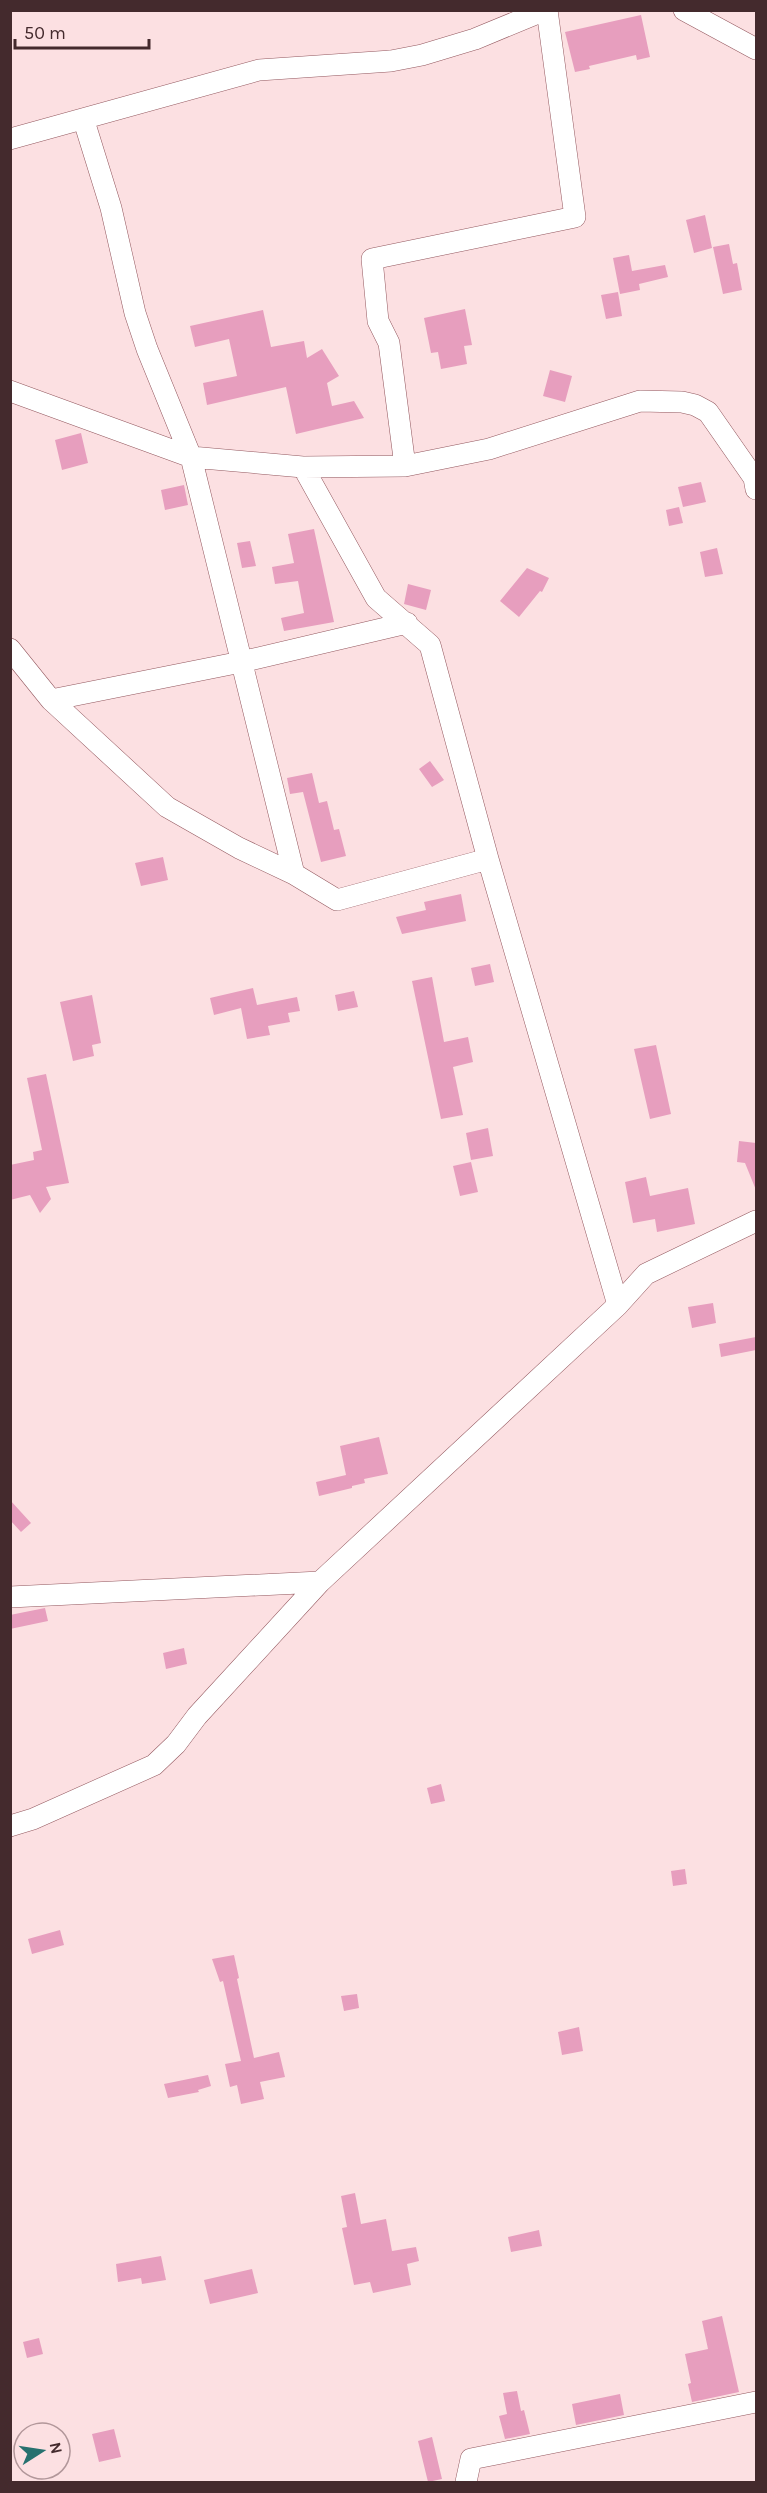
<svg xmlns="http://www.w3.org/2000/svg" width="767" height="2493" viewBox="0 0 767 2493" font-family="Karla,sans-serif">
	<rect width="100%" height="100%" fill="#fce0e2"/>
	<!-- building -->
	<path fill="#e79ebe" d="M641,15L650,57L637,60L636,55L589,66L590,69L575,72L565,32Z
		M705,215L712,248L694,253L686,220Z
		M729,244L733,264L737,263L742,290L723,294L713,247Z
		M629,255L632,271L665,265L668,277L639,284L640,290L620,294L613,258Z
		M618,292L622,316L606,319L601,295Z
		M465,309L472,345L464,346L467,364L441,369L438,352L431,353L424,318Z
		M263,310L271,347L304,341L307,358L322,349L339,376L327,383L332,406L354,401L364,418L296,434L286,387L207,405L203,383L237,376L229,339L195,347L190,326Z
		M550,370L572,376L565,402L543,396Z
		M81,433L88,463L62,470L55,440Z
		M701,482L706,502L683,507L678,487Z
		M184,485L188,505L165,510L161,490Z
		M679,507L683,523L669,526L666,510Z
		M314,529L334,622L284,631L281,618L304,613L298,581L275,584L272,567L294,563L288,534Z
		M250,541L256,566L242,568L237,543Z
		M717,548L723,574L705,577L700,552Z
		M527,568L549,578L542,592L540,591L519,617L500,601Z
		M408,584L431,590L426,610L404,604Z
		M430,761L444,780L432,787L419,769Z
		M312,773L319,803L327,801L334,830L339,829L346,856L321,862L303,792L290,794L287,778Z
		M163,857L168,880L141,886L135,863Z
		M461,894L466,921L402,934L396,917L426,910L424,902Z
		M490,964L494,982L475,986L471,968Z
		M432,977L444,1042L468,1037L473,1062L453,1067L463,1115L441,1119L412,981Z
		M253,988L257,1005L297,997L300,1011L288,1013L290,1022L268,1026L270,1035L247,1039L241,1008L214,1015L210,998Z
		M354,991L358,1007L338,1011L335,995Z
		M92,995L101,1043L92,1045L94,1056L73,1061L60,1002Z
		M656,1045L671,1114L650,1119L634,1049Z
		M46,1074L69,1183L46,1187L51,1199L40,1213L30,1195L10,1200V1165L34,1160L33,1152L42,1150L27,1078Z
		M488,1128L493,1156L471,1160L466,1133Z
		M739,1141L756,1143V1190L745,1163L737,1162Z
		M471,1162L478,1192L460,1196L453,1166Z
		M646,1177L650,1196L688,1188L695,1224L657,1232L655,1219L633,1223L625,1182Z
		M713,1303L716,1323L692,1328L688,1307Z
		M756,1337V1350L721,1357L719,1344Z
		M379,1437L388,1474L364,1479L365,1483L352,1486V1488L319,1496L316,1482L346,1475L340,1446Z
		M10,1500L31,1523L21,1532L10,1520Z
		M45,1608L48,1621L10,1629V1615Z
		M184,1648L187,1664L166,1669L163,1653Z
		M441,1784L445,1801L431,1804L427,1788Z
		M685,1869L687,1884L673,1886L671,1871Z
		M60,1930L64,1945L32,1954L28,1939Z
		M234,1955L239,1978L237,1979L254,2058L279,2052L285,2077L260,2082L264,2099L241,2104L237,2085L230,2087L225,2064L241,2061L223,1981L220,1982L212,1959Z
		M357,1994L359,2008L344,2011L341,1996Z
		M579,2027L583,2051L562,2055L558,2032Z
		M208,2075L211,2086L198,2090L199,2092L168,2098L164,2084Z
		M355,2193L361,2224L386,2219L392,2251L416,2247L419,2261L407,2264L411,2285L373,2293L370,2282L354,2285L342,2228L347,2227L341,2196Z
		M539,2230L542,2246L511,2252L508,2237Z
		M161,2256L166,2280L142,2284L141,2278L118,2282L116,2264Z
		M252,2269L258,2293L210,2304L204,2280Z
		M722,2316L739,2392L692,2402L688,2384L691,2383L685,2354L708,2349L702,2321Z
		M39,2338L43,2354L27,2358L23,2342Z
		M517,2391L521,2411L524,2410L530,2434L505,2439L499,2416L507,2414L503,2393Z
		M620,2394L624,2415L576,2425L572,2404Z
		M114,2429L121,2457L99,2462L92,2434Z
		M432,2437L442,2479L428,2482L418,2441Z"/>
	<g fill="none" stroke-linecap="round" stroke-linejoin="round">
		<defs>
			<path id="street" d="M684,10L756,49
				M84,121L111,208L135,313L147,349L191,457L294,874
				M10,139L259,70L391,61L422,55L475,39L545,10
				M10,391L191,457L303,467L405,466L489,449L640,401L682,402L695,405L708,412L754,478L756,489
				M405,466L389,343L378,321L372,259L575,217L547,10
				M303,467L376,598L430,645L488,859L618,1305
				M10,649L51,700L167,807L239,848L294,874L337,900L488,859
				M51,700L241,662L407,623
				M10,1597L320,1582
				M10,1826L33,1819L154,1765L176,1744L197,1716L320,1582L618,1305L646,1274L756,1221
				M466,2482L471,2459L756,2402"/>
		</defs>
		<!-- street casing -->
		<use href="#street" stroke="#93585f" stroke-width="22"/>
		<!-- street -->
		<use href="#street" stroke="#fff" stroke-width="21"/>
	</g>
	<!-- border -->
	<rect width="767" height="2493" fill="none" stroke="#442a2d" stroke-width="24"/>
	<!-- north arrow -->
	<g transform="translate(42 2451) rotate(78)"><circle r="28" fill="#fce0e2" stroke="#b2979a" stroke-width="1.5"/>
	<path d="M0-4.5L10 22L0 15L-10 22Z" fill="#27716f"/>
	<text y="-9" font-size="16" font-weight="bold" text-anchor="middle" fill="#442a2d">N</text>
	</g>
	<!-- scale -->
	<path d="M15 39v9h134v-9" fill="none" stroke="#442a2d" stroke-width="3"/>
	<text x="24" y="39" font-size="18" fill="#442a2d" stroke="#fce0e2" stroke-width="4.5" paint-order="stroke">50 m</text>
</svg>
